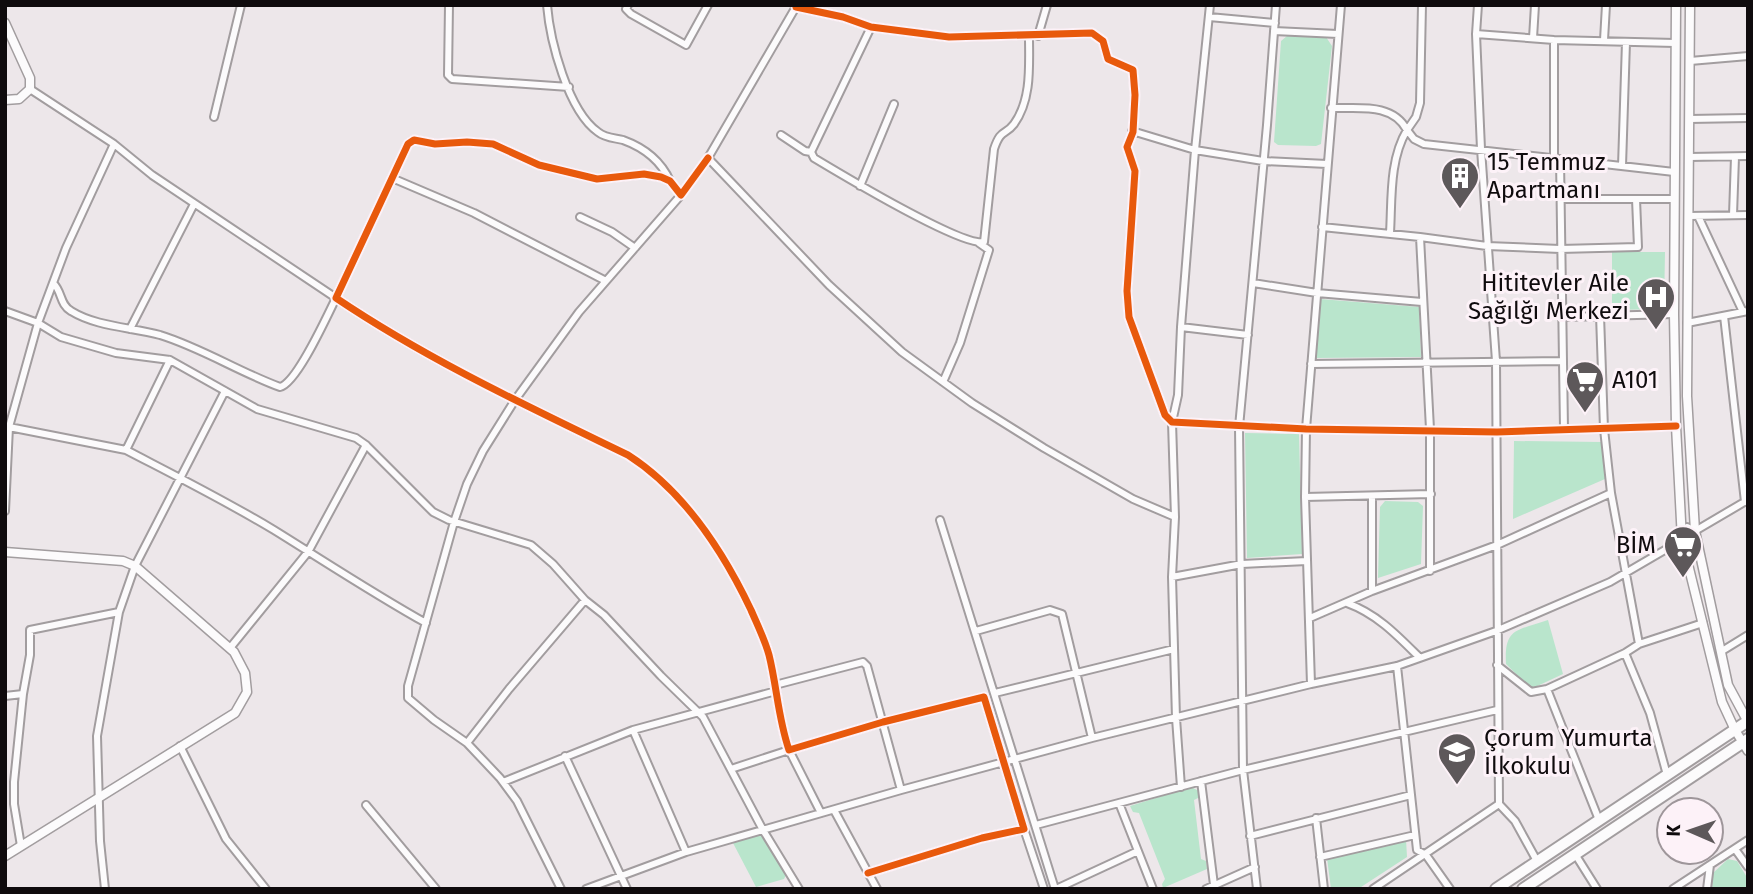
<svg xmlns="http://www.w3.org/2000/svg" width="1753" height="894" viewBox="0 0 1753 894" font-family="'Fira Sans',sans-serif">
	<rect width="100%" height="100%" fill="#ede7ea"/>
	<!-- green -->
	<path fill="#b9e5cc" d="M1287,36L1326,37L1332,46L1321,144L1316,146L1278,145L1274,142L1281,41Z
		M1612,252H1665L1664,309L1612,310Z
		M1320,299L1419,307L1421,357L1314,358Z
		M1245,433L1299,434L1302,554L1247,558Z
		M1514,441L1602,442L1605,479L1513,519Z
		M1385,501L1418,502L1423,506L1421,564L1378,578L1380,507Z
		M1548,620L1563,674L1531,689L1506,664C1504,627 1517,631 1548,620Z
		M1191,787L1199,791L1200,797L1194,800L1201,859L1206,861L1207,869L1163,888L1162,884L1165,879L1139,813L1133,812L1130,806Z
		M757,835L763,837L786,875L784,879L756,887L733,843Z
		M1406,839L1407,857L1358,889H1331L1327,858Z
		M1728,859L1737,861L1748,879V889H1712L1713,873Z"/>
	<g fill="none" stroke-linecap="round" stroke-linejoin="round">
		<defs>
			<path id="minor" d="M449,5L448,75L452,79L569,87
				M547,5C550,41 568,111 598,132C605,138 615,138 623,140C645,148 661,161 670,181
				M628,5L626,9L631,14L686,45L708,5
				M797,5L708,158L829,285L902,352L972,403L1044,448L1133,499L1175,517
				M1210,5L1195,150L1263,161L1327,164
				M1478,5L1476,34L1481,149L1496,361L1499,804L1515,821L1537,861
				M796,7L843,17L871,27L949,37L1092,33L1103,41L1108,59L1133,70L1135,95L1133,132L1127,147L1135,171L1127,291L1129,317L1165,415L1172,422L1306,429L1497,432L1676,426
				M1209,17L1275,23
				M871,27L811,152L814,158C839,173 962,247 984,242L994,149C1001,128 1005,136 1014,124C1032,99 1029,65 1029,36
				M1274,31L1338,34
				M1476,34L1554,40L1675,43
				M1038,36L1047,5
				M1533,38L1535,5
				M1604,40L1606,5
				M1690,61L1748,56
				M30,89L114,144L152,175L336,298C327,316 297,383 280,387C239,372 202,348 160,335C131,327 97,327 71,311C60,305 62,292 54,284
				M1331,108C1358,109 1392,102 1407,130L1416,117L1420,103L1422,5
				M214,117L241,5
				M1689,119L1748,118
				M1132,131L1195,150L1181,327L1178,395L1172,422L1175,517L1172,577L1176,718L1181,787
				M781,135L805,151L811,152
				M114,144L66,248L38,323L9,427L126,450
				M1689,157L1748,156
				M708,158L681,195L670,181L661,177L644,174L597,179L539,165L493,144L467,142L435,144L414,140L408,144L336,298C428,360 529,407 628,455C684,491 723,551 751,610C757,624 765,640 769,655C777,687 778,718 789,750L883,722L984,697L1024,829L982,838L868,873
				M1554,158V40
				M1622,166L1626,42
				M392,178L474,213L606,281
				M860,186L894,104
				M1560,199H1673
				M1733,215L1735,157
				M1689,216L1748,215
				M1698,216L1743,312
				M580,217L612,232L635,248
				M1322,227L1420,237L1487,246L1560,249L1638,247L1636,199
				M1390,233C1392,200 1389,160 1407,130L1414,139L1424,144L1560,159
				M1420,237L1430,429V571
				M1253,283L1317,293L1422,302
				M5,311L38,323L61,337L116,353L170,360L257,409L356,438L366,445L433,512L449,520L531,545L553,564L585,600
				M1600,315L1604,429L1611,493L1639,644
				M1724,316L1745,502
				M1563,317L1674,314
				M1687,323L1748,311
				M1181,327L1248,335
				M130,329L194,204
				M170,360L126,450C176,476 226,501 274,530C324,561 374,594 426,623
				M1311,364L1562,361
				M943,382L960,343L989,250L979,243
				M1564,429L1560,159L1674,172
				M1305,497L1431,494
				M5,511L9,427H7
				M940,520L1055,889
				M1682,532L1687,527L1695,531L1746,501
				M1172,577L1242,564L1307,561
				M1372,591V496
				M1347,603C1377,614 1397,635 1419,657
				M1310,618L1372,591L1497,545L1611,493
				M976,631L1050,610L1062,614L1092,738
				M230,648L308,552L366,445
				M1722,651L1748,635
				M1625,653L1650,713L1667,775
				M1497,665L1531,692L1547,689L1625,653L1639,644L1703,623
				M1397,666L1417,850L1426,855L1450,889
				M1311,684L1305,497L1306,429L1341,5
				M775,685L863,662L867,666L901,790
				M1547,689L1599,820
				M995,693L1174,649
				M5,696L23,694
				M633,730L686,852
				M467,743L509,689L585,600L604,615L661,676L703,717L763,830L799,889
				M180,746L226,839L266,889
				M565,756L627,889
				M731,769L789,750L821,813
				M1201,781L1214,885
				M503,782L633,730L776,691
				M1119,803L1153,889
				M366,805L436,889
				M834,810L877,889
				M1316,818L1324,889
				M1036,825L1243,770L1497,710
				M1024,829L1044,889
				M1250,836L1411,795
				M21,846L14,804V782L23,694L30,655V630L119,612
				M1735,849L1748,867
				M1575,854L1597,889
				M1320,857L1415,835
				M105,889L100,841L97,736L119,612L135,566L225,391
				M561,889L517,801L500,778L467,743L434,720L408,698V686L454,522L467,484L483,451L515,400L579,312L681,195
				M586,889L686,852L901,790L1092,738L1311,684L1397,666L1496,631L1610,582L1682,540L1689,542L1695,534
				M1056,889L1138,851
				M1206,889L1255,867
				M1257,889L1243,770L1239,427L1267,125L1276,5
				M1373,889L1499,804
				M1673,889L1748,840
				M1707,889L1710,865"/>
			<path id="tertiary" d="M1676,5L1674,314L1676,426L1682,540L1722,702L1735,730L1748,751
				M1690,5L1687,396L1695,531L1728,685L1748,722
				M5,23L30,78V89L19,99L5,100
				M5,552L123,561L135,566L234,652L245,673L247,692L235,713L5,856"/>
			<path id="trunk" d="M1496,889L1748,721
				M1523,889L1748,739"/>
		</defs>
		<!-- minor casing -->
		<use href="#minor" stroke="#a29d9f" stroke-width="10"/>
		<!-- tertiary casing -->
		<use href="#tertiary" stroke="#a29d9f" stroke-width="11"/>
		<!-- trunk casing -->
		<use href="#trunk" stroke="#a29d9f" stroke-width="14"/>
		<!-- minor -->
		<use href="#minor" stroke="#fcfbfc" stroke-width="6"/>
		<!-- tertiary -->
		<use href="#tertiary" stroke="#fcfbfc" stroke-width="8"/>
		<!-- trunk -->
		<use href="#trunk" stroke="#fcfbfc" stroke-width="10"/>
		<defs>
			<path id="cycleway" d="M796,7L843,17L871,27L949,37L1092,33L1103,41L1108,59L1133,70L1135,95L1133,132L1127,147L1135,171L1127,291L1129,317L1165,415L1172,422L1306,429L1497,432L1676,426
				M708,158L681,195L670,181L661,177L644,174L597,179L539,165L493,144L467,142L435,144L414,140L408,144L336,298C428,360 529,407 628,455C684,491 723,551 751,610C757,624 765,640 769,655C777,687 778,718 789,750L883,722L984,697L1024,829L982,838L868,873"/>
		</defs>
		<!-- cycleway casing -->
		<use href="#cycleway" stroke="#fdf2f8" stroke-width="11"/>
		<!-- cycleway -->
		<use href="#cycleway" stroke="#e8590c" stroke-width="7"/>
	</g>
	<!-- icons -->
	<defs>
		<symbol id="building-pin" viewBox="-11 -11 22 30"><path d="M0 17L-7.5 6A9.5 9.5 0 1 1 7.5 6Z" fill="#5d585a" stroke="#fdf2f8"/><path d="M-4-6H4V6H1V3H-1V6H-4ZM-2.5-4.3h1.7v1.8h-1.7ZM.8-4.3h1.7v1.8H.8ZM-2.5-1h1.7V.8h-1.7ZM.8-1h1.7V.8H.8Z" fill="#fff"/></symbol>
		<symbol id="hospital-pin" viewBox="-11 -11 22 30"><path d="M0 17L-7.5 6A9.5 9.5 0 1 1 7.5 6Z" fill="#5d585a" stroke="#fdf2f8"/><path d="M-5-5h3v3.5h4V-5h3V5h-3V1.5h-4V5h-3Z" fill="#fff"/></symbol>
		<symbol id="supermarket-pin" viewBox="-11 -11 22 30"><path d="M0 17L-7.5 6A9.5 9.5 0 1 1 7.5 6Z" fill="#5d585a" stroke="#fdf2f8"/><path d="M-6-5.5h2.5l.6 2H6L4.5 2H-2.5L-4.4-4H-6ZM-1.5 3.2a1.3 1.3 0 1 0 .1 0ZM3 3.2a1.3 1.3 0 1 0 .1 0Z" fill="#fff"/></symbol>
		<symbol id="school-pin" viewBox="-11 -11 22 30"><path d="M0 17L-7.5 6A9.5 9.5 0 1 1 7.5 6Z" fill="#5d585a" stroke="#fdf2f8"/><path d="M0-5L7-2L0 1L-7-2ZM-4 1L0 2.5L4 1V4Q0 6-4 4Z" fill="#fff"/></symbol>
	</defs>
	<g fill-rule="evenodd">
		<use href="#building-pin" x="1438" y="154" width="44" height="60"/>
		<use href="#hospital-pin" x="1634" y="275" width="44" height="60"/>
		<use href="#supermarket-pin" x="1563" y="358" width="44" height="60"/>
		<use href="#supermarket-pin" x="1661" y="523" width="44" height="60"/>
		<use href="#school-pin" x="1435" y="730" width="44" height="60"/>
	</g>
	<g text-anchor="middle" stroke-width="6" stroke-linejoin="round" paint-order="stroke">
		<!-- poi labels -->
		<g font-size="24" fill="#0f0b0d" stroke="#fdf2f8" text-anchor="start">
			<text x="1487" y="170">15 Temmuz<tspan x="1487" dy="28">Apartmanı</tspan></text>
			<text x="1629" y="291" text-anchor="end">Hititevler Aile<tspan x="1629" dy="28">Sağılğı Merkezi</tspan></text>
			<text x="1612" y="388">A101</text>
			<text x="1656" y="553" text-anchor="end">BİM</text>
			<text x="1484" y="746">Çorum Yumurta<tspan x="1484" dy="28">İlkokulu</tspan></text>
		</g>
	</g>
	<!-- border -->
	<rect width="1753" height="894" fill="none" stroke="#0f0b0d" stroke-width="14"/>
	<!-- north arrow -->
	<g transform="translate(1690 831) rotate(272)"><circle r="33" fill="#fdf2f8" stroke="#9e969a" stroke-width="2"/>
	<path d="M0-5L12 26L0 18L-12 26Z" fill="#5d585a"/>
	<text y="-10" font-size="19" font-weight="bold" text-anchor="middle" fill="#0f0b0d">K</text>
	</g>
</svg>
